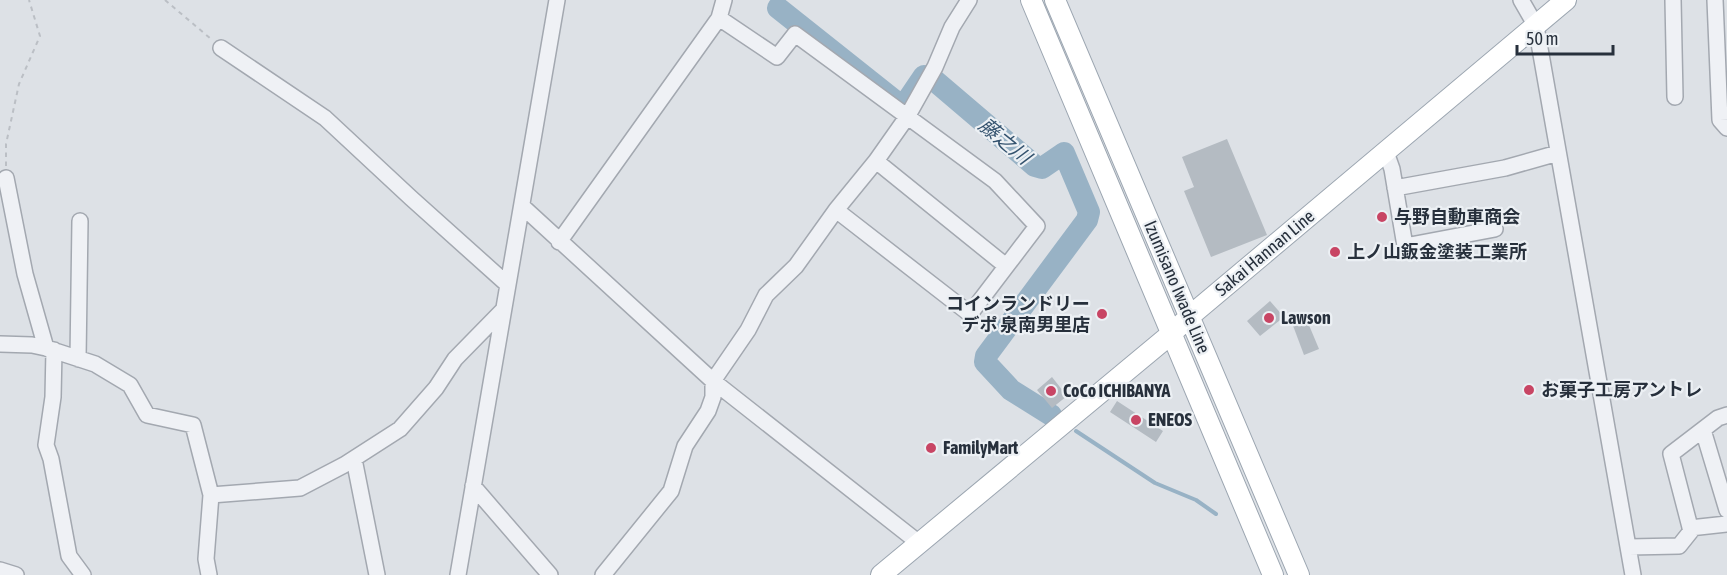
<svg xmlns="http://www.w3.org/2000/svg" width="1727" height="575" viewBox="0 0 1727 575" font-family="'Asap Condensed','Noto Sans JP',sans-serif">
	<rect width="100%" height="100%" fill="#dde1e6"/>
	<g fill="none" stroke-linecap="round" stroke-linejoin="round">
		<!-- stream -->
		<path stroke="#98b2c5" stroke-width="4" d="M1076,431L1155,483L1196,500L1216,514"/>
		<!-- river -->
		<path stroke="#98b2c5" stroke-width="22" d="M778,8L899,104H905L924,76L934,80L1035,166L1042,168L1064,153L1089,212L1087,220L986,356L985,362L1011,390L1051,415"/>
	</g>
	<!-- building -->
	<path fill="#b4bbc2" d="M1227,139L1267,235L1211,257L1184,191L1194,187L1182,157Z
		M1270,301L1284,317L1260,336L1247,321Z
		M1306,318L1319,349L1304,355L1292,323Z
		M1052,377L1067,396L1052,408L1037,390Z
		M1117,401L1163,431L1156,442L1110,412Z"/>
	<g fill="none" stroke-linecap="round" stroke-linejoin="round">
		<defs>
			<path id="minor" d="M1521,0L1536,26L1633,575
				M1673,0L1675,97
				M1715,0L1720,120L1727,128
				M719,18L777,57L795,34L995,181L1037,226L970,314L836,210
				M221,48L325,118L411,198L508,285
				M1386,152L1392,169L1405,246L1495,229
				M876,161L1006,266
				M6,178L25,274L46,348
				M1395,188L1505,168L1558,153
				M523,207L713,381L919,543
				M559,242L719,18L724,0
				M0,344L32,345L46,348L95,364L130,385L147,415L193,425L211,495L300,488L344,465L400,429L436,388L455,359L503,310
				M54,350L53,397L46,445L51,459L69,556L83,575
				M78,359L80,221
				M1703,430L1727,510
				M354,459L377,575
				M473,486L550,575
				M1690,528L1727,524
				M1629,547L1679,546L1691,531L1671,454L1718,418L1727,415
				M0,570L16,575
				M209,575L206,559L211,495
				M458,575L557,0
				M603,575L671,491L685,446L708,411L713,397V381L748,330L766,295L796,266L836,210L876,161L907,117L935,67L952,27L969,0"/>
			<path id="major" d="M1031,0L1273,575
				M1055,0L1299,575
				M881,575L1171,334L1190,316L1566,0"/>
		</defs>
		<!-- minor casing -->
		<use href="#minor" stroke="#a3a8b0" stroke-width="18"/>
		<!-- major casing -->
		<use href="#major" stroke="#9ca6b1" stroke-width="22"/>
		<!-- path -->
		<path stroke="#bbbfc5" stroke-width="2" stroke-dasharray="4.5 4.5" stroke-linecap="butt" d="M165,0L211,39
			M6,166V144L19,84L40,36L29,0"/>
		<!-- minor -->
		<use href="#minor" stroke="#eff1f5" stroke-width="15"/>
		<!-- major -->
		<use href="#major" stroke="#fff" stroke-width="20"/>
	</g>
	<!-- markers -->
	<g fill="#c84564" stroke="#ecf0f4" stroke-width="2">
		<circle cx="1382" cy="217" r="6"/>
		<circle cx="1335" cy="252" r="6"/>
		<circle cx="1102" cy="314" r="6"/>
		<circle cx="1269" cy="318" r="6"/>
		<circle cx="1529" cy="390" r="6"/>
		<circle cx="1051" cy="391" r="6"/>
		<circle cx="1136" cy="420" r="6"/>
		<circle cx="931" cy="448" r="6"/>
	</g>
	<g text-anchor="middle" stroke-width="4.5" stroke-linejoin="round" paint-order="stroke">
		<!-- poi labels -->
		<g font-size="18" font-weight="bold" fill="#27303c" stroke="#ecf0f4" text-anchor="start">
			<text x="1394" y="223">与野自動車商会</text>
			<text x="1347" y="258">上ノ山鈑金塗装工業所</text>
			<text x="1090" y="310" text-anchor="end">コインランドリー<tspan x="1090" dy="21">デポ 泉南男里店</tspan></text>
			<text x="1281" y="324">Lawson</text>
			<text x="1541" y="396">お菓子工房アントレ</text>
			<text x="1063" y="397">CoCo ICHIBANYA</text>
			<text x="1148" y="426">ENEOS</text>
			<text x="943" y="454">FamilyMart</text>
		</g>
		<!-- street labels -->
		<g font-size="18" fill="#27303c" stroke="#ecf0f4">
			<text transform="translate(1265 253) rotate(-40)" y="6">Sakai Hannan Line</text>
			<text transform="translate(1177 287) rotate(67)" y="6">Izumisano Iwade Line</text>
		</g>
		<!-- water labels -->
		<g font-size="20" font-style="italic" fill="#33526e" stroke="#ecf0f4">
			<text transform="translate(1005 141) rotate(39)" y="7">藤之川</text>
		</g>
	</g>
	<!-- scale -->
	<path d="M1517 45v9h96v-9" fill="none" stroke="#27303c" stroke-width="3"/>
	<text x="1526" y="45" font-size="18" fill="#27303c" stroke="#ecf0f4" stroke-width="4.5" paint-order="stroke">50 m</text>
</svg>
